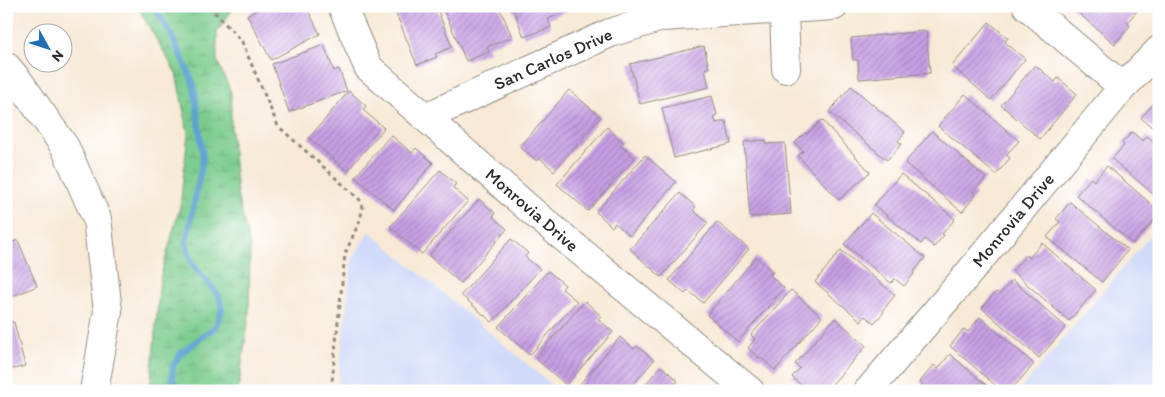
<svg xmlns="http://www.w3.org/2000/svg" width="1165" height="397" viewBox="0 0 1165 397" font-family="Itim,sans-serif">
	<defs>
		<pattern id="wetland-marsh" width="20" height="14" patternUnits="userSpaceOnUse" patternTransform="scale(1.25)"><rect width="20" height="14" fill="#7bcc8d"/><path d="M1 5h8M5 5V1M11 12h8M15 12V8" fill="none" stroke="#6aaf7a"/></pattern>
		<pattern id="building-hatch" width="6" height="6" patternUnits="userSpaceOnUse" patternTransform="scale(1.25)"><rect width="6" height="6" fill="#c89fe5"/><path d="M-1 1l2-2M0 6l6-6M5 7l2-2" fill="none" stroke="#a382ba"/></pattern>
	</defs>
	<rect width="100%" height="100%" fill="#fff"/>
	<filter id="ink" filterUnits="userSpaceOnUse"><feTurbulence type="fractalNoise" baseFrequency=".02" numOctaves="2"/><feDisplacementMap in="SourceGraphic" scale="10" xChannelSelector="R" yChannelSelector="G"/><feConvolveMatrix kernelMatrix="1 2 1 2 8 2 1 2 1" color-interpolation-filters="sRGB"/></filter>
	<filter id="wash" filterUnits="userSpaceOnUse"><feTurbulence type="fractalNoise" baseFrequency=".0096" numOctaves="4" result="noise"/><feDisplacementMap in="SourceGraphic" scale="20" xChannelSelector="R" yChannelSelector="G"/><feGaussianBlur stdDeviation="1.12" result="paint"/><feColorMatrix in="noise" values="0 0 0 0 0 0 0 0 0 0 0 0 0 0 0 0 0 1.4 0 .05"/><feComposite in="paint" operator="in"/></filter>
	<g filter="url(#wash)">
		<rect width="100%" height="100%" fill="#f7e9d6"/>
		<!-- built -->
		<path fill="#d0daf9" d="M1159,225V391H1019Z
			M369,231L559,391H337L352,260Z"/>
		<!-- wetland -->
		<path fill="url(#wetland-marsh)" stroke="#537c5c" d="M137,6H235L217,32V60L231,92V130L237,195L250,247L249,315L238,391H150L160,278L180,207L188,133L176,73Z"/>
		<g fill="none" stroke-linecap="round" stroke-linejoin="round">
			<!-- stream -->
			<path stroke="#5da1d2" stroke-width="6" d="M153,6L171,34L194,85L203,159L186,243L192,264L219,296L222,310L215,327L181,353L173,366L172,378L180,391"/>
		</g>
		<g id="blocks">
			<!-- building -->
			<path fill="url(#building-hatch)" d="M264,6H314L308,10L320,34L271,60L247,15Z
				M393,6H436L452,47L435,54L437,57L417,65Z
				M448,6H499L512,37L487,47L489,52L466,61L443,8Z
				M512,6H565L567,11L548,19L551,27L524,37Z
				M1070,6H1137L1139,8L1127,23L1130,26L1115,44Z
				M989,22L1008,38L1005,42L1025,59L991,100L952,66Z
				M926,31L930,73L859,79L858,60H853L851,38Z
				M324,45L334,71L339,69L347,91L289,112L272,64Z
				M704,46L709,68L705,69L709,87L640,104L630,64Z
				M1035,65L1055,82L1058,78L1077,94L1040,139L1001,105Z
				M851,86L905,132L898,141L902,144L887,160L829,112Z
				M569,90L601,117L554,171L540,158L537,161L520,147Z
				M349,91L366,106L363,110L384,128L347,171L309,138Z
				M965,94L1019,141L1006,155L1010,158L996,175L938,126Z
				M712,96L717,115L714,116L716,123L726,121L731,144L674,158L662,108Z
				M1156,101L1159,104V133L1141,118Z
				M822,120L870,172L839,200L798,156L803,151L795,143L806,132L807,134Z
				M607,127L623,142L620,145L635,158L588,211L557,184Z
				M932,131L986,178L973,192L976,195L962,212L905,163Z
				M1132,132L1143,141L1147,136L1159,145V199L1112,159L1124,145L1122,143Z
				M391,135L412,153L416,148L433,163L394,210L355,177Z
				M766,140V144L785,143L791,214L750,217L744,142Z
				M645,155L676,182L630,236L615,223L612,227L596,212Z
				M1107,166L1159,211V215L1133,244L1076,195L1091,178L1094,181Z
				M440,170L456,184L453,188L468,201L422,254L390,227Z
				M901,174L955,219L942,234L944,235L934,247L925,239L921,244L874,205Z
				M680,193L696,207L693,210L708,223L661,277L630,249Z
				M479,199L495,213L493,217L507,229L461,283L429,256Z
				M1070,202L1128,250L1102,282L1047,237L1060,222L1056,219Z
				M871,213L925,258L913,273L914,274L904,286L895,279L891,283L844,244Z
				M717,222L749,249L703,303L688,290L685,294L669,280Z
				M511,239L528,253L525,257L540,269L492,322L461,295Z
				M18,240L37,286L6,299V245Z
				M1042,243L1096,290L1069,321L1012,271L1026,255L1029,258Z
				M841,250L895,295L883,310L884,312L874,323L865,316L861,321L815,282Z
				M756,257L773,272L770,275L784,288L738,342L707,315Z
				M548,271L565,285L562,289L577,301L530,355L498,327Z
				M1012,280L1066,327L1039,358L982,308L996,292L1000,294Z
				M791,290L822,317L775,370L760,357L759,358L748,348L755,339L751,335Z
				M585,301L601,316L598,319L613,332L566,385L535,358Z
				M980,317L1034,364L1010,391H1002L950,346L964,329L968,332Z
				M835,318L866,346L826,391H810L805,386L803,387L792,377L800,368L795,364Z
				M14,322L25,366L6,371V324Z
				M620,337L634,349L637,346L654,360L628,391H574Z
				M950,354L993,391H930L920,382L934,365L938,369Z
				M661,366L678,381L675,384L683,391H640Z"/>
		</g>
	</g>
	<g filter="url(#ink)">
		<use href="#blocks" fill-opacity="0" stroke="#918a80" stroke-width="1"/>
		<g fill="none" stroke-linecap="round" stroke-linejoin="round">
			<defs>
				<path id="minor" d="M342,6L368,67L534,213L750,391
					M1027,6L1123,87
					M784,10L786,69
					M6,66L18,80L65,147L97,219L108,311L94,391
					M426,117L610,33L662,17L834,6
					M868,391L963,280L1123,87L1159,50"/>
			</defs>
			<!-- minor casing -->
			<use href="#minor" stroke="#918a80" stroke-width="30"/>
			<!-- path -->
			<path stroke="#918a80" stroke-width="3" stroke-dasharray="4 4" stroke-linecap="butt" d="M209,6L242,42L278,126L360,200L363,207L360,220L345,254L331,391"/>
			<!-- minor -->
			<use href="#minor" stroke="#fff" stroke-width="28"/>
		</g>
	</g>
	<g text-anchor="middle" stroke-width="4" stroke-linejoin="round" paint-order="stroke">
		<!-- street labels -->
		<g font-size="18" fill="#2b2b2b" stroke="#fff">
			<text transform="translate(553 59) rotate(-24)" y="6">San Carlos Drive</text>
			<text transform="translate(532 210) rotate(41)" y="6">Monrovia Drive</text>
			<text transform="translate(1013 220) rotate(-50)" y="6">Monrovia Drive</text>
		</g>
	</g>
	<!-- margin -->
	<rect width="1165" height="397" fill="none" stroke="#fff" stroke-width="25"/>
	<!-- north arrow -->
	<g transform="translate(48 48) rotate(130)"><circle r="24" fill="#ffffff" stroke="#aaaaaa"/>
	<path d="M0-4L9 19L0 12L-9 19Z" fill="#1f6fb2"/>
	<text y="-8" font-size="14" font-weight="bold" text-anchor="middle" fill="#2b2b2b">N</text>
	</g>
</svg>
